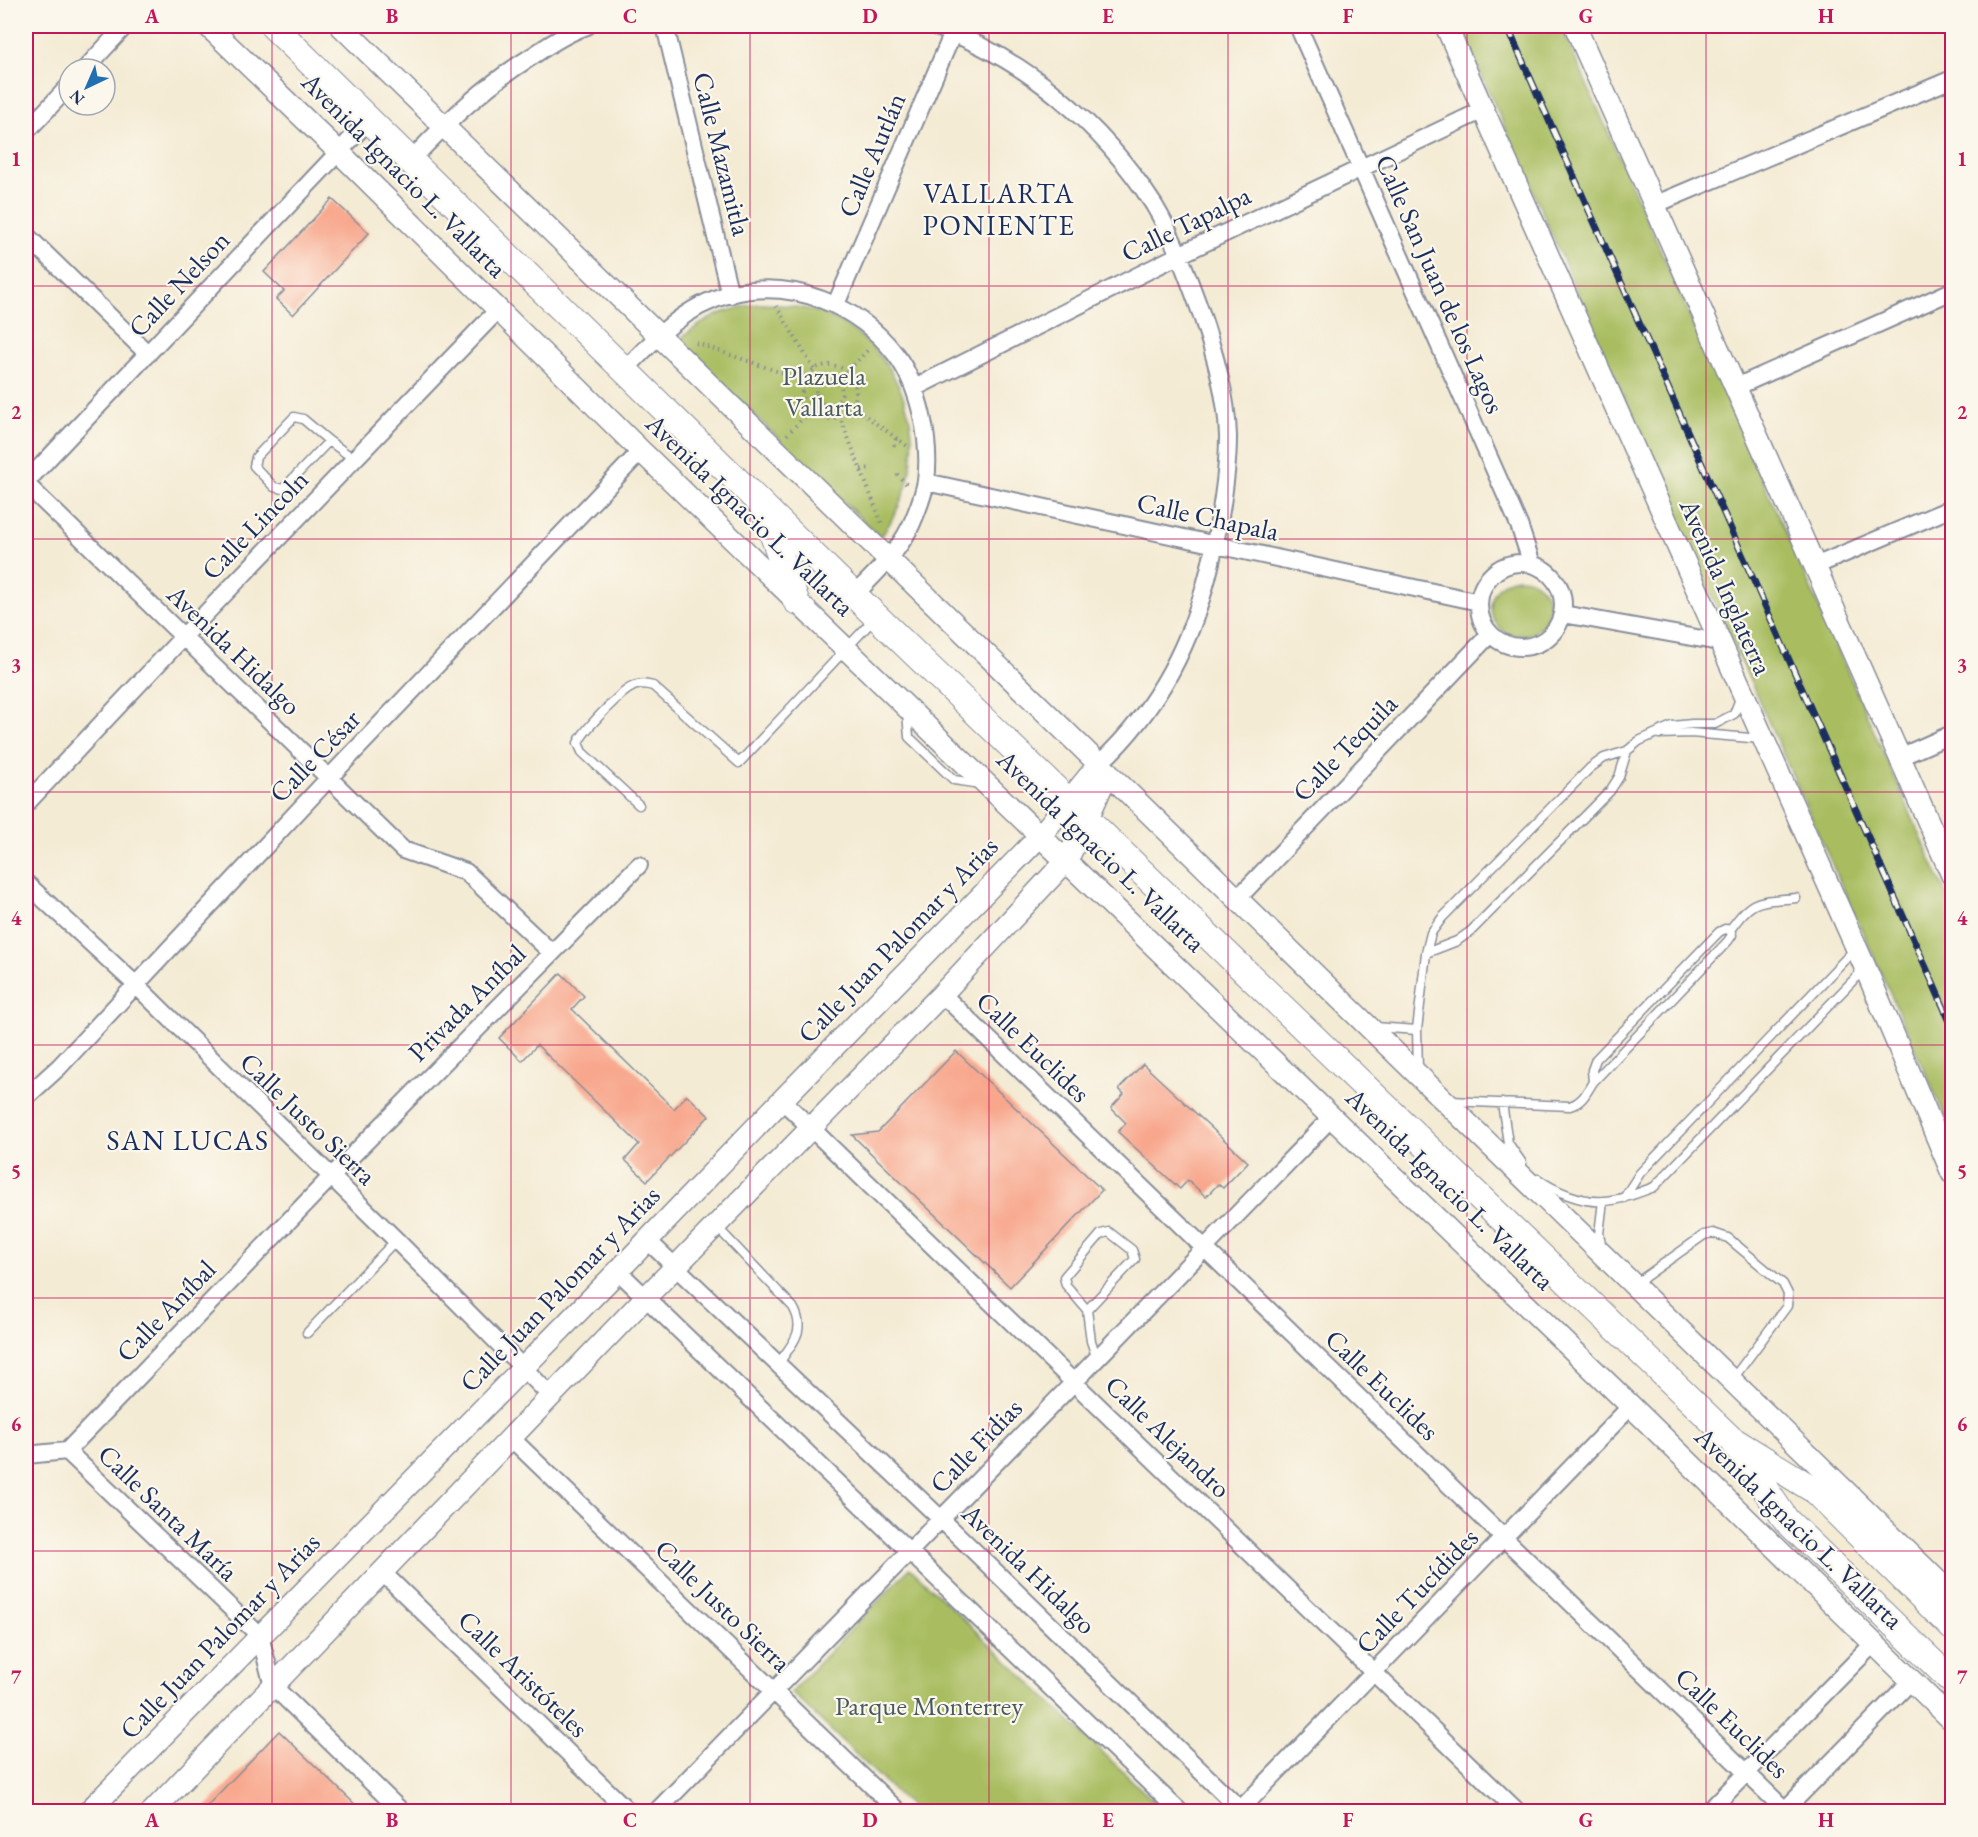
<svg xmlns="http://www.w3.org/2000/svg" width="1978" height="1837" viewBox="0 0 1978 1837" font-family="'EB Garamond',serif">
	<rect width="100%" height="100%" fill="#fbf7ec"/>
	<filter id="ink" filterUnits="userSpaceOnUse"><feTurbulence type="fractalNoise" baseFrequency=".0167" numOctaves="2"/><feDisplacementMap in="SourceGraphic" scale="12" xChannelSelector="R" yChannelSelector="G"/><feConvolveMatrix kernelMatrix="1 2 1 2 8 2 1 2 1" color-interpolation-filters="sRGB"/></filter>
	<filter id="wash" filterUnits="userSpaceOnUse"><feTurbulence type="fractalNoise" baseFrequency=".008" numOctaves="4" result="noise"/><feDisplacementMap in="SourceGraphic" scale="24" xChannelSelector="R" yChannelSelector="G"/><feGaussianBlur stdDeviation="1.35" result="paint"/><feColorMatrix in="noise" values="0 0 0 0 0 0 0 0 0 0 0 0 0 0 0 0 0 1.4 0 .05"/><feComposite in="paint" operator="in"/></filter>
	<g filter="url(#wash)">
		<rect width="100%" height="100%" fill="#f4ebd4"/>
		<!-- green -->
		<path fill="#a9bd61" stroke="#627660" stroke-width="1.5" d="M1460,26H1561L1952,907V1132L1659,477Z
			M759,304C779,304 798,306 818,312C877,332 917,395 912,457C910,485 899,510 883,534L879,536L680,343L681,338C707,318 726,308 759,304Z
			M1491 607a29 29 0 1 1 58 0a29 29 0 1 1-58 0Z
			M910,1568L1164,1811H915L791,1692Z"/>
		<g id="blocks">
			<!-- building -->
			<path fill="#f8a78d" d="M332,199L369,233L293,315L276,299L284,291L264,272Z
				M561,973L584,996L572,1009L674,1109L687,1095L709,1116L647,1181L625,1160L639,1144L537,1045L522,1061L499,1038Z
				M956,1051L1102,1190L1010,1287L852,1135L878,1132Z
				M1143,1064L1248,1162L1223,1188L1218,1184L1206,1197L1188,1180L1180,1189L1118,1132L1126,1123L1111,1108L1124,1094L1119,1089Z
				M279,1731L363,1812H201Z"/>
		</g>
	</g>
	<g filter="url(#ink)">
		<use href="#blocks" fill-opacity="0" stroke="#888d99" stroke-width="1.5"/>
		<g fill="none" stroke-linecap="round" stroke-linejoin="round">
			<defs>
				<path id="service" d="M329,441L283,489L274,487L254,466L256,457L294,417L303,419L329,441L354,459
					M907,713L909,737L954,780L981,784
					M1659,734L1691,733L1762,739
					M639,805L582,752L578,743C583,731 618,695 630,688C638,683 645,684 653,686L739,763L874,619
					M1426,953L1457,941L1471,931L1610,791L1619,777L1627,751
					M1375,1027L1417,1030
					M1418,1070L1417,1030L1426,953L1431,933L1442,918L1590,768L1604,758L1627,751L1639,741L1672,726L1692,724H1715L1734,714L1741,696
					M1593,1082L1592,1070L1596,1059L1719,932L1725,929L1730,930
					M1450,1101L1570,1106C1583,1102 1586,1093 1593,1082L1728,941L1732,935L1730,930C1753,897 1758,902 1796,898
					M1502,1103L1508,1143L1522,1163
					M1538,1179C1554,1191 1583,1203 1604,1201C1621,1200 1638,1193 1654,1187L1865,968
					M1624,1198L1640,1173L1856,948
					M716,1226L793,1307C807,1331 792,1344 778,1364
					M1602,1249L1599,1234L1603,1201
					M1635,1284L1704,1235L1713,1233L1728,1238L1783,1284L1788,1294L1787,1306L1732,1380
					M1087,1310L1135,1259L1132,1250L1109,1232L1101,1234L1064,1277L1066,1285L1087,1310L1091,1341L1097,1359
					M307,1333L396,1240"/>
				<path id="minor" d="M665,26L730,295
					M934,26C1025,58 1102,124 1154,205C1174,238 1188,277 1201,313C1214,352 1227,395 1228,436C1228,478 1220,521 1211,562C1193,641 1159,708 1099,764
					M1298,26L1519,525L1532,564
					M85,69L125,26
					M26,132L69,86
					M411,160C451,118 484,86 534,55C550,44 569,32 587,26
					M1654,205L1952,79
					M26,235L148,354
					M836,304L956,26
					M624,371C655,338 685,306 730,294C792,278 858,305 896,355C920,387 931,442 926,481C924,493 919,506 915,516C903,548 877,572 854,595
					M1736,387L1952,291
					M914,388L1179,255L1483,110
					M26,482L369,120
					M926,482L1479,602
					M26,484L403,850L466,872L552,953
					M1479 605a42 42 0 1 1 84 0a42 42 0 1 1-84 0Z
					M1815,566L1952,508
					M1563,614L1719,642
					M1900,757L1952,734
					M26,804L183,637L498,310
					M26,883L135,984L396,1240L551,1396
					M1238,898L1490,634
					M942,994L1787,1812
					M26,1097L59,1067L329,778L641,451
					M782,1100L1518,1812
					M647,1240L941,1519L1243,1812
					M618,1271L1180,1812
					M511,1438L899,1812
					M67,1451L260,1636L273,1686L402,1812
					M26,1455L67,1451L331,1177L639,865
					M382,1572L629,1812
					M656,1812L1332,1117
					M1238,1812L1631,1406
					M1708,1812L1874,1643
					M1783,1812L1912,1680"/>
				<path id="tertiary" d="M208,26L339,152L641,451L1631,1406L1952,1720
					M341,26L1952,1595
					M1446,26L1865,967L1952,1173
					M1575,26L1952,875
					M88,1812L618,1271L782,1100L1041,835L1099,764
					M152,1812L646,1297L942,994L1067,860L1087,820L1108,772"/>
				<path id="primary" d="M273,26L854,595L1731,1439L1814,1490L1952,1627
					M765,512L796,601
					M1736,1446L1786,1520L1952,1681"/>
			</defs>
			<!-- service casing -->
			<use href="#service" stroke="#888d99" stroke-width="11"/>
			<!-- minor casing -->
			<use href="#minor" stroke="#888d99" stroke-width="20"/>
			<!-- tertiary casing -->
			<use href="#tertiary" stroke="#888d99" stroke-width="24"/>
			<!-- primary casing -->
			<use href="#primary" stroke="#888d99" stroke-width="28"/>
			<!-- path -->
			<path stroke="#888d99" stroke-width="4" stroke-dasharray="1.5 4.5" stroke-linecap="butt" d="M776,306L814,369
				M696,343L817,385
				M802 392a27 27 0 1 1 54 0a27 27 0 1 1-54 0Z
				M816 392a13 13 0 1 1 26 0a13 13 0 1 1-26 0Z
				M837,382L868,350
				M835,404L882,524
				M852,406L910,448
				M787,435L809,411
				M894,446L896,438
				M861,469L873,468
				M897,474L907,485"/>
			<!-- service -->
			<use href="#service" stroke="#fff" stroke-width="8"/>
			<!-- minor -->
			<use href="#minor" stroke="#fff" stroke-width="16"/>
			<!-- tertiary -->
			<use href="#tertiary" stroke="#fff" stroke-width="21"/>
			<!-- primary -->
			<use href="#primary" stroke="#fff" stroke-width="26"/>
			<defs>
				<path id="rail" d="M1507,26L1952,1026"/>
			</defs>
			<!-- rail casing -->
			<use href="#rail" stroke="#1b2f5e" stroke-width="7"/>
			<!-- rail -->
			<use href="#rail" stroke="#fbf7ec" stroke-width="4.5" stroke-dasharray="14" stroke-linecap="butt"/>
		</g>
	</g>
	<!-- grid -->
	<path fill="none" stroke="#c2185b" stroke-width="1.5" stroke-opacity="0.55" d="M272,26V1812M511,26V1812M750,26V1812M989,26V1812M1228,26V1812M1467,26V1812M1706,26V1812M26,286H1952M26,539H1952M26,792H1952M26,1045H1952M26,1298H1952M26,1551H1952"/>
	<g text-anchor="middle" stroke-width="4.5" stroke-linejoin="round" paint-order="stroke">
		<!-- street labels -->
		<g font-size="27" fill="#1b2f5e" stroke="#fbf7ec">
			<text transform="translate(722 154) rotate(76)" y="9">Calle Mazamitla</text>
			<text transform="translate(872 155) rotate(-67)" y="9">Calle Autlán</text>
			<text transform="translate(404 175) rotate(45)" y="9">Avenida Ignacio L. Vallarta</text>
			<text transform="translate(1186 224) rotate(-26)" y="9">Calle Tapalpa</text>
			<text transform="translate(179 284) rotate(-47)" y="9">Calle Nelson</text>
			<text transform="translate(1440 284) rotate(66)" y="9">Calle San Juan de los Lagos</text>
			<text transform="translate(750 515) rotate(44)" y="9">Avenida Ignacio L. Vallarta</text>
			<text transform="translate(1208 517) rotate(12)" y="9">Calle Chapala</text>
			<text transform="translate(255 525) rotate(-46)" y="9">Calle Lincoln</text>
			<text transform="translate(1726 587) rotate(66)" y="9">Avenida Inglaterra</text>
			<text transform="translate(234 650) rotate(44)" y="9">Avenida Hidalgo</text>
			<text transform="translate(1345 748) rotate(-46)" y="9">Calle Tequila</text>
			<text transform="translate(315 756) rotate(-46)" y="9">Calle César</text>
			<text transform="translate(1101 851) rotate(44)" y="9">Avenida Ignacio L. Vallarta</text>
			<text transform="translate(898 940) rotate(-46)" y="9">Calle Juan Palomar y Arias</text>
			<text transform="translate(467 1003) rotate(-45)" y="9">Privada Aníbal</text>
			<text transform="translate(1033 1047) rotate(44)" y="9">Calle Euclides</text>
			<text transform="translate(308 1119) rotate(44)" y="9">Calle Justo Sierra</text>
			<text transform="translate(1450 1189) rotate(44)" y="9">Avenida Ignacio L. Vallarta</text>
			<text transform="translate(560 1289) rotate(-46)" y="9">Calle Juan Palomar y Arias</text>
			<text transform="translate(166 1311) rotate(-46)" y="9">Calle Aníbal</text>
			<text transform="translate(1382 1385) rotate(44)" y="9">Calle Euclides</text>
			<text transform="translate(1168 1437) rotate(44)" y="9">Calle Alejandro</text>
			<text transform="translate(976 1446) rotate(-46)" y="9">Calle Fidias</text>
			<text transform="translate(168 1513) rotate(44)" y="9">Calle Santa María</text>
			<text transform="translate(1799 1528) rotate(44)" y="9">Avenida Ignacio L. Vallarta</text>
			<text transform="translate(1029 1569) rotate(44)" y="9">Avenida Hidalgo</text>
			<text transform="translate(1417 1591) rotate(-46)" y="9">Calle Tucídides</text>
			<text transform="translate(723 1606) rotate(44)" y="9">Calle Justo Sierra</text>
			<text transform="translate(220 1636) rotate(-46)" y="9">Calle Juan Palomar y Arias</text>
			<text transform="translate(523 1674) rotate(44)" y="9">Calle Aristóteles</text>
			<text transform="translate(1732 1723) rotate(44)" y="9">Calle Euclides</text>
		</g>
		<!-- park labels -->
		<g font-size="27" fill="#465a5f" stroke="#fbf7ec">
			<text x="824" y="385">Plazuela<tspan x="824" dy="31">Vallarta</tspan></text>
			<text x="929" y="1715">Parque Monterrey</text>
		</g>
		<!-- neighbourhood labels -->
		<g font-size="28" letter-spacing="1.5" fill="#1b2f5e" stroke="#fbf7ec">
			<text x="999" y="203">VALLARTA<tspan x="999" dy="32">PONIENTE</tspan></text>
			<text x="188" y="1150">SAN LUCAS</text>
		</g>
	</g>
	<!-- margin -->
	<rect width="1978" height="1837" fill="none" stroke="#fbf7ec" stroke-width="66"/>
	<!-- north arrow -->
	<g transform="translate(87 87) rotate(224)"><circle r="28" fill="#fbf7ec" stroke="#a1a7b3" stroke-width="1.5"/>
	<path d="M0-4.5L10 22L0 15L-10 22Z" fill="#1f6fb2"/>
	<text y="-9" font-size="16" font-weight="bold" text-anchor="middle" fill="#1b2f5e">N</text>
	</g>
	<rect x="33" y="33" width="1912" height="1771" fill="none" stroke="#c2185b" stroke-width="2"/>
	<g font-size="20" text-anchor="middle" font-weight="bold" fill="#c2185b">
		<text x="152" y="23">A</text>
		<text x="392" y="23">B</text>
		<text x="630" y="23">C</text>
		<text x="870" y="23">D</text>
		<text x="1108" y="23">E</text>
		<text x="1348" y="23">F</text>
		<text x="1586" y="23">G</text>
		<text x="1826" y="23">H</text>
		<text x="16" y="166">1</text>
		<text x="1962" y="166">1</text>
		<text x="16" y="419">2</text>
		<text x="1962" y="419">2</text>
		<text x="16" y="672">3</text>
		<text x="1962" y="672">3</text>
		<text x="16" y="925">4</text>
		<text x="1962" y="925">4</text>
		<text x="16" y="1178">5</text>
		<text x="1962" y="1178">5</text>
		<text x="16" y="1431">6</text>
		<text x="1962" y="1431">6</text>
		<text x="16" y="1684">7</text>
		<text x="1962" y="1684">7</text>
		<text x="152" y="1827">A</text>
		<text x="392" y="1827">B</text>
		<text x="630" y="1827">C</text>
		<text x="870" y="1827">D</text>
		<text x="1108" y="1827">E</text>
		<text x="1348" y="1827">F</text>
		<text x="1586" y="1827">G</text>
		<text x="1826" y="1827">H</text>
	</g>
</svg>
